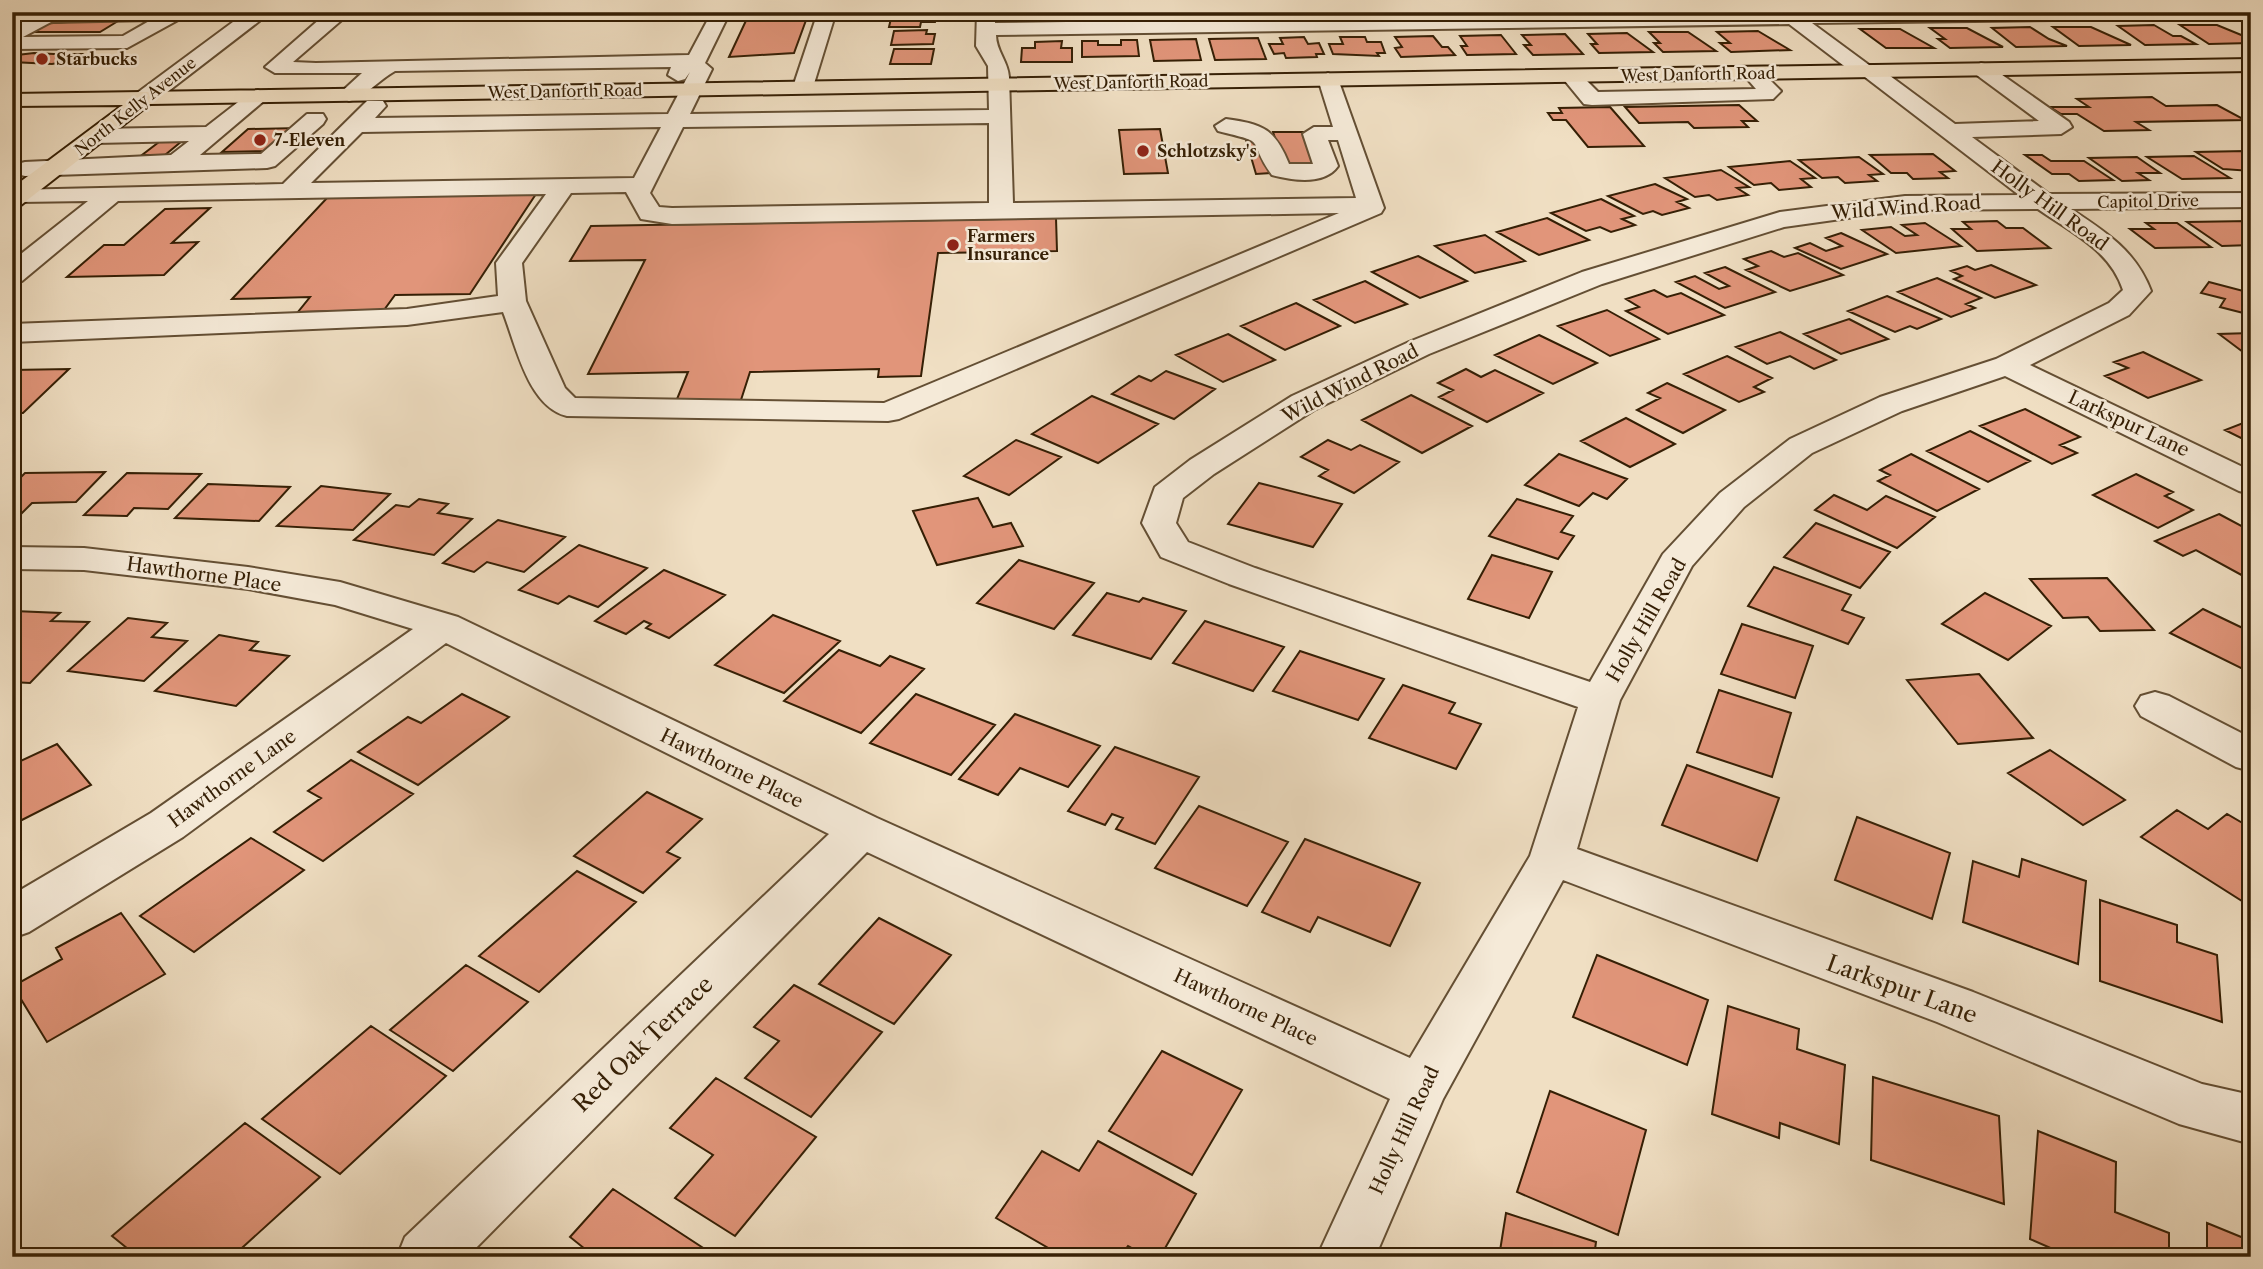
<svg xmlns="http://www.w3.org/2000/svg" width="2263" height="1269" viewBox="0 0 2263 1269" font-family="'Libre Caslon Text',serif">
	<rect width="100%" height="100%" fill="#f0dfc3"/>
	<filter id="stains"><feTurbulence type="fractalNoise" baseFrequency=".00286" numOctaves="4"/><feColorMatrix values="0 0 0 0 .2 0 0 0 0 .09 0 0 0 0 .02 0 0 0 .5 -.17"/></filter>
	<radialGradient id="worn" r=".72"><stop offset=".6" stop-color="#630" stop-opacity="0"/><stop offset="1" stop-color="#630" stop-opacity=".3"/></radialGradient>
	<!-- building -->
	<path fill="#e1957a" stroke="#351f05" stroke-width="2" d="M750,12H809L794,53L729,57Z
		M1026,12H1061V16L1026,17Z
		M937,13L935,22H921L920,27H889L892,14Z
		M123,18L100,32H27L40,24Z
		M2154,25L2173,36H2181L2196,44L2145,45L2118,26Z
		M2180,25H2217L2251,39V43L2209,44Z
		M2030,27L2049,39L2067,46L2016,47L1992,28Z
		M2053,27H2091L2131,45L2079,46Z
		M1930,28H1967L2003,47L1950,48L1938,39H1945Z
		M1860,29H1900L1934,48H1886Z
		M927,30L926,34H935L933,44L891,45L894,31Z
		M1758,31L1790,50L1731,52L1720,43H1730L1717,32Z
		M1649,32H1688L1716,51L1663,52L1654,43H1660Z
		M1627,33L1653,52L1599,53L1591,44H1597L1588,34Z
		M1565,34L1583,54L1533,55L1524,45H1531L1522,35Z
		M1501,35L1516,54L1467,55L1461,46H1467L1460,36Z
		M1433,36L1442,47H1448L1455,55L1401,57L1395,48L1402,47L1395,37Z
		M1304,37L1308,44L1319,43L1324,54H1316L1317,57L1286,58L1284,53L1274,54L1269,44H1283L1280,38Z
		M1340,37H1365L1367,42H1381L1385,53H1377L1379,56L1333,54L1329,44H1343Z
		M1258,38L1266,59L1215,60L1209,39Z
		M1196,39L1201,60L1154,61L1150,40Z
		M1121,40H1137L1139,56L1082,57V41H1098V45H1121Z
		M1062,41L1061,48H1072V62H1021L1022,48H1035V42Z
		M894,49H934L931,64H890Z
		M34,53L54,54H81L69,61L52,64L12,62V57L17,55Z
		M2152,97L2166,106L2217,105L2245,120L2136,122L2149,130L2104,131L2077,114H2061L2050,107H2089L2077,99Z
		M1739,105L1757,121H1742L1748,127L1694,128L1688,122L1639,123L1625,107Z
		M1610,107L1644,146L1588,147L1566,120H1553L1548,113H1562L1559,108Z
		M298,128L273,151L222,152L248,129Z
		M1160,129L1168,173L1124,174L1119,130Z
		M1273,132H1305L1317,165H1284Z
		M1244,133H1258L1271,173L1256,174Z
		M182,141L165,155H142L159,142Z
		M2246,151L2251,154V171L2223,169L2196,152Z
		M1933,154L1955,171L1940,172L1948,178L1913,179L1907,173H1891L1870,155Z
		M2025,155H2042L2051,161H2084L2113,180L2079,181L2069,174H2052Z
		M2194,156L2230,178L2182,179L2147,157Z
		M1859,157L1883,174L1869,175L1877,181L1845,183L1838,177L1822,178L1799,160Z
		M2137,157L2160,173H2138L2149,180L2122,181L2089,158Z
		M1790,161L1815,178L1801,179L1811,187L1779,190L1771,183L1754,185L1729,167Z
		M1721,170L1749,187L1737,188L1748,195L1717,200L1709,195L1695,197L1665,178Z
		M1655,184L1687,199L1677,202L1689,208L1662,215L1653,211L1643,214L1608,196Z
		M536,194L470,294L395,295L384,310L298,312L310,297L232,299L327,198Z
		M1601,199L1634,216L1622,219L1635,225L1611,232L1600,227L1586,231L1551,213Z
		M210,208L172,243L198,242L164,275L67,277L104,245H124L165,209Z
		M1056,218L1057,251L938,253L921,376L878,377L879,369L750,372L740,403L675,404L688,372L588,374L645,260L570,261L591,226Z
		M1547,218L1589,240L1539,255L1497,232Z
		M1997,221L2006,228H2023L2050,248L1977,251L1952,229H1971L1963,222Z
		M2250,221L2251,245L2222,246L2187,222Z
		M1925,223L1961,246L1896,253L1862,230L1891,227L1905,236L1917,235L1902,225Z
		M2146,223H2177L2211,247L2155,248L2130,229H2154Z
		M1841,233L1887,254L1841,269L1795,248L1810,243L1826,251L1842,246L1826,238Z
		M1485,235L1525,261L1475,273L1435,246Z
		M1771,251L1784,257L1798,253L1843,275L1790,291L1746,270L1758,266L1744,259Z
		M1418,256L1467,281L1420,298L1372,272Z
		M1991,265L2036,285L1995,298L1954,279L1962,276L1951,271L1967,266L1975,270Z
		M1725,267L1775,292L1725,308L1676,282L1695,276L1719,289L1729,286L1705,273Z
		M1937,278L1981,298L1966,304L1975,308L1951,317L1898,292Z
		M1365,281L1407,304L1355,323L1314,300Z
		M2209,282L2251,293V315L2220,307L2225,299L2201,293Z
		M1654,290L1667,297L1681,293L1724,315L1668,334L1626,311L1639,307L1626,299Z
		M1887,296L1941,319L1917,329L1910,326L1895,332L1848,311Z
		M1296,303L1340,326L1285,350L1241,326Z
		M1607,310L1659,339L1610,356L1558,326Z
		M1849,319L1888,339L1841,354L1804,334Z
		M1780,332L1836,360L1814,369L1790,356L1767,364L1736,347Z
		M2251,333V358L2219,334Z
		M1228,334L1275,360L1223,382L1176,355Z
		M1539,335L1597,363L1553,384L1495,355Z
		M2143,352L2201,380L2148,398L2105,376L2128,368L2114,362Z
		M1727,356L1772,378L1754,387L1764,392L1739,402L1684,374Z
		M69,369L23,413H12V370Z
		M1466,369L1481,377L1495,370L1543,393L1487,422L1439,397L1453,390L1438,383Z
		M1166,371L1215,389L1174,419L1112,394L1139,376L1151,381Z
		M1667,383L1725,410L1683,433L1637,410L1660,398L1648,393Z
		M1411,395L1472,426L1422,453L1362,420Z
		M1092,396L1158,424L1098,463L1032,434Z
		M2025,409L2080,437L2060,445L2077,453L2052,464L1980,426Z
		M1626,418L1675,444L1630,467L1581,441Z
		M2251,420V443L2225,430Z
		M1970,431L2030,461L1988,482L1927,451Z
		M1016,440L1061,457L1009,495L964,476Z
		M1328,440L1351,450L1360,445L1399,462L1354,493L1319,476L1328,470L1301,457Z
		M1559,454L1627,479L1607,499L1593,493L1579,506L1525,485Z
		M1911,454L1979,489L1937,511L1878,481L1890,475L1880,470Z
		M105,472L76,502L32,503L21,514H12V486L25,473Z
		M127,473L201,474L168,509L134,508L127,516L84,515Z
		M2136,474L2173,492L2165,496L2193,510L2158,528L2093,495Z
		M1259,483L1342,504L1313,547L1228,524Z
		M208,484L290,487L259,521L175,518Z
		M321,486L390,494L353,530L277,526Z
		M1834,495L1867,510L1886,496L1935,517L1897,548L1815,510Z
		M978,498L993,527L1011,523L1023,546L937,565L913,511Z
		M419,499L448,504L438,513L472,519L434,555L354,540L396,505L409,507Z
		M1517,499L1573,516L1561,532L1574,536L1558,559L1489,536Z
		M2219,514L2251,531V542L2243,545L2251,550V576L2247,578L2196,550L2183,556L2155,541Z
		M498,520L565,537L524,572L487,562L474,572L443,563Z
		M1816,523L1890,552L1860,588L1784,557Z
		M579,545L647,568L598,607L569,596L558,604L519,590Z
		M1492,555L1552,572L1529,618L1468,599Z
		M1019,560L1094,583L1054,629L977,603Z
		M1774,567L1851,595L1842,610L1864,618L1848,644L1748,606Z
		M664,570L725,595L669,638L646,628L651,624L644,621L626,634L595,621Z
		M2107,578L2154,630L2100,631L2088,617L2063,618L2030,579Z
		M1107,593L1139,602L1143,598L1186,611L1151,659L1073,635Z
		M1985,593L2051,626L2008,660L1942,624Z
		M2203,609L2251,632V673L2170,633Z
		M14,611L60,613L51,621L89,622L30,683L12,682Z
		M773,615L840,641L784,693L715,665Z
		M128,618L167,623L152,637L187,641L144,681L68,671Z
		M1205,621L1284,647L1253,691L1173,663Z
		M1742,624L1813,646L1795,698L1721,674Z
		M219,635L258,642L250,650L289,656L236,706L155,691Z
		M839,650L880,666L890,656L924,669L861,733L784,701Z
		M1300,651L1384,679L1358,720L1273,691Z
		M1979,674L2033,738L1958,744L1907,680Z
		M1403,685L1455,703L1449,713L1481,724L1456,769L1369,738Z
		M1719,690L1791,713L1772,777L1697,752Z
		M462,694L509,717L418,785L358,752L408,717L421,723Z
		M916,694L995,725L951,775L870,743Z
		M1015,714L1100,746L1068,787L1020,768L998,795L959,779Z
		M57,744L91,785L12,825V765Z
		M1115,747L1199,777L1155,844L1116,829L1123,818L1112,814L1105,825L1068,811Z
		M2050,750L2125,800L2083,825L2008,773Z
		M351,760L413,794L323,861L274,832L321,798L308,791Z
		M1687,765L1779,798L1757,861L1662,825Z
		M647,792L702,819L667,852L680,858L643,893L574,856Z
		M1199,806L1288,842L1247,906L1155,868Z
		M2177,810L2208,829L2227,814L2251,828V893L2242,901L2141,837Z
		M1857,817L1950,853L1932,919L1835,880Z
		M251,838L304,870L194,952L140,916Z
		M1305,839L1420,883L1390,946L1318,917L1310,932L1262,912Z
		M2022,859L2086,881L2078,964L1963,922L1973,861L2019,877Z
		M577,871L636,902L539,992L479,956Z
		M2100,900L2177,925V942L2217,955L2222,1022L2100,981Z
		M121,913L165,974L47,1042L13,986L62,959L56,948Z
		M879,918L951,955L894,1024L819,984Z
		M1597,955L1708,1000L1687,1065L1573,1017Z
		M466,965L528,1002L453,1071L390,1030Z
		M794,985L882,1032L811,1117L745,1078L779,1041L754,1027Z
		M1728,1006L1799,1029L1797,1049L1845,1065L1839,1144L1780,1123L1779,1138L1712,1114Z
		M371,1026L446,1076L340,1174L262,1119Z
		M1162,1051L1242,1090L1192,1175L1109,1131Z
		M1873,1077L1999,1116L2004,1204L1871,1160Z
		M716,1078L816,1137L735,1236L675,1198L713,1155L670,1128Z
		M1550,1091L1646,1130L1618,1235L1517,1192Z
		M245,1123L320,1177L232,1257H138L112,1236Z
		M2038,1131L2116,1162L2115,1212L2169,1233V1257H2071L2030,1239Z
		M1098,1141L1196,1194L1160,1257H1148L1128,1246L1120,1257H1064L996,1218L1042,1151L1079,1171Z
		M613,1189L717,1257H595L570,1237Z
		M1506,1213L1596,1242L1594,1257H1499Z
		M2207,1223L2251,1241V1257H2207Z"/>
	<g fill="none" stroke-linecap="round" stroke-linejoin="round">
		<defs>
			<path id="minor" d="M41,12H382L373,18H344L293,62L316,63L689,55L712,12H730L705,63L712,69L690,114L989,110L988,66L976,46L977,12H995V23L1778,12H2232L2223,18L1812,23L1869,65L1878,67L1955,124L2039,121L1974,73L1971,69L1981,63L1988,65L2069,122L2072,127L2061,134L1972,137L2049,194L2251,193V207L2071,209C2106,232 2136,251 2151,291L2129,315L2030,365L2251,471V494L2239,491L2005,376L1902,411L1812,453L1744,507L1692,566L1620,700L1577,849L1973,992L2202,1084L2251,1095V1144L2179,1124L1937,1022L1563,880L1443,1099L1375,1257H1317L1390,1099L867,852L467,1257H397L405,1237L829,834L446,643L183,837L29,932L12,938V895L151,813L413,629L335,605L248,589L84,570L12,569V547L84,548L248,567L340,582L458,617L877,818L1410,1058L1530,856L1578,707L1229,584L1161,557L1142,523L1155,487L1190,460L1292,396L1409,342L1582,272L1780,212L1905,196L2019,195L1865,77L1856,75L1789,24L996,35C996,51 1008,61 1009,77L1013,203L1356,198L1338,140H1328L1338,166C1324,186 1291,180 1272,175C1245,137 1271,144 1218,131L1215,126L1226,119C1263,124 1275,129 1289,164H1313L1303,134L1314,127H1333L1318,79L1328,73L1338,79L1384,208L1381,213L899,419L888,421L567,416C528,407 516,345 503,312L407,325L12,342V324L407,309L498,296L496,263L546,194L118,201L22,281L12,283V261L88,201L20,202L12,200V190L283,184L367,101H383L386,106L375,118L668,114L690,72L685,79L678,81L668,75L671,67L395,71C380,79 365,97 349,101L338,95L362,73H275L265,67L321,18L262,19L153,103L145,104L134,98L137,93L237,19L178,20L127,48L12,49V26ZM151,20L123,36L23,37L51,22ZM989,123V203L672,208L659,207L650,193L683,127ZM661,127L634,178L311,183L362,132ZM626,192L641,219L672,224L1339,213L884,403L575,398L565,388L526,301L522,263L571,193ZM2038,209C2071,232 2110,250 2123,290L2109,303L1996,359L1880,397L1790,439L1720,493L1663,554L1590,682L1255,568L1188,542L1176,523L1183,498L1214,474L1314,410L1429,354L1602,284L1784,227L1905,210Z
				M818,12H836L813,87L803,93L793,87Z
				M1752,67L1759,69L1781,91L1773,99L1592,105L1584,104L1561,76L1564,72H1578L1598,92L1756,89L1742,73Z
				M258,90L269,96L265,100L200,155L261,154L307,114H323L326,119L323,124L275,166L267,168L25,176L17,174L13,169L17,164L25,162L171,155L189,141L96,143L85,136L96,129L206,127L251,92Z
				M2155,692L2169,696L2251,738V771L2236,767L2141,716L2135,706L2141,696Z"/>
			<path id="major" d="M2251,59V71L150,104L21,205L12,207V188L123,105L12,106V94Z"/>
		</defs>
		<!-- minor casing -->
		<use href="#minor" stroke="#644f34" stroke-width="4"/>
		<!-- major casing -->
		<use href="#major" stroke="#351f05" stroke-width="4"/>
		<!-- minor -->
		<use href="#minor" fill="#f5ead8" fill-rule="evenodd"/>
		<!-- major -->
		<use href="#major" fill="#f0dfc3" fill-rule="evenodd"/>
	</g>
	<!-- markers -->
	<g fill="#8f2418" stroke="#f5ead8" stroke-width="2.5">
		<circle cx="42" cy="59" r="7"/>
		<circle cx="260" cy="140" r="7"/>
		<circle cx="1143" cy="151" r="7"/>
		<circle cx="953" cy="245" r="7"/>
	</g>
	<g text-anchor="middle" stroke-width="5" stroke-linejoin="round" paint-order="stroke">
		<!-- far-poi labels -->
		<g font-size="16" font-weight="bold" fill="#351f05" stroke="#f5ead8" text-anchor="start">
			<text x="56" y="65">Starbucks</text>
			<text x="274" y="146">7-Eleven</text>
			<text x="1157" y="157">Schlotzsky's</text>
			<text x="967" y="242">Farmers<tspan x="967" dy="18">Insurance</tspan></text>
		</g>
		<!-- far-street labels -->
		<g font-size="16" fill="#351f05" stroke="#f5ead8">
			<text transform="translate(1698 74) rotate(-1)" y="6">West Danforth Road</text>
			<text transform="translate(1131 82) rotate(-1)" y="6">West Danforth Road</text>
			<text transform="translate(565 91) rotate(-1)" y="6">West Danforth Road</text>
			<text transform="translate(135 106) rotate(-38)" y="6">North Kelly Avenue</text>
			<text transform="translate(2148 201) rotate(-1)" y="6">Capitol Drive</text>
		</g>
		<!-- street labels -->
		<g font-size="19" fill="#351f05" stroke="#f5ead8">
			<text transform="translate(2050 205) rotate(36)" y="7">Holly Hill Road</text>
			<text transform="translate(1906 207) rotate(-4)" y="7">Wild Wind Road</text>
			<text transform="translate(1350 383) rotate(-27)" y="7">Wild Wind Road</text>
			<text transform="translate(2129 423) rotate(25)" y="7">Larkspur Lane</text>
			<text transform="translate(204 574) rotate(8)" y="7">Hawthorne Place</text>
			<text transform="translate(1646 620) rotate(-60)" y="7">Holly Hill Road</text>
			<text transform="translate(732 768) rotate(26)" y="7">Hawthorne Place</text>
			<text transform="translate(232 778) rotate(-36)" y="7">Hawthorne Lane</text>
			<text transform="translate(1246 1007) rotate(25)" y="7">Hawthorne Place</text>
			<text transform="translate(1404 1130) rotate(-65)" y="7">Holly Hill Road</text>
		</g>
		<!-- near-street labels -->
		<g font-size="23" fill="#351f05" stroke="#f5ead8">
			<text transform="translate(1902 989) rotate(20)" y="8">Larkspur Lane</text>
			<text transform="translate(643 1044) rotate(-44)" y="8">Red Oak Terrace</text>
		</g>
	</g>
	<!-- margin -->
	<rect width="2263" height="1269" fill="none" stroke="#f0dfc3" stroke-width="42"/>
	<rect x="14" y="14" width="2235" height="1241" fill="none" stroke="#351f05" stroke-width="3.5"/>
	<rect x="21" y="21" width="2221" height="1227" fill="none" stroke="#351f05" stroke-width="2"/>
	<rect width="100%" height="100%" filter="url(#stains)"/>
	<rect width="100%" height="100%" fill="url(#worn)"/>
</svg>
